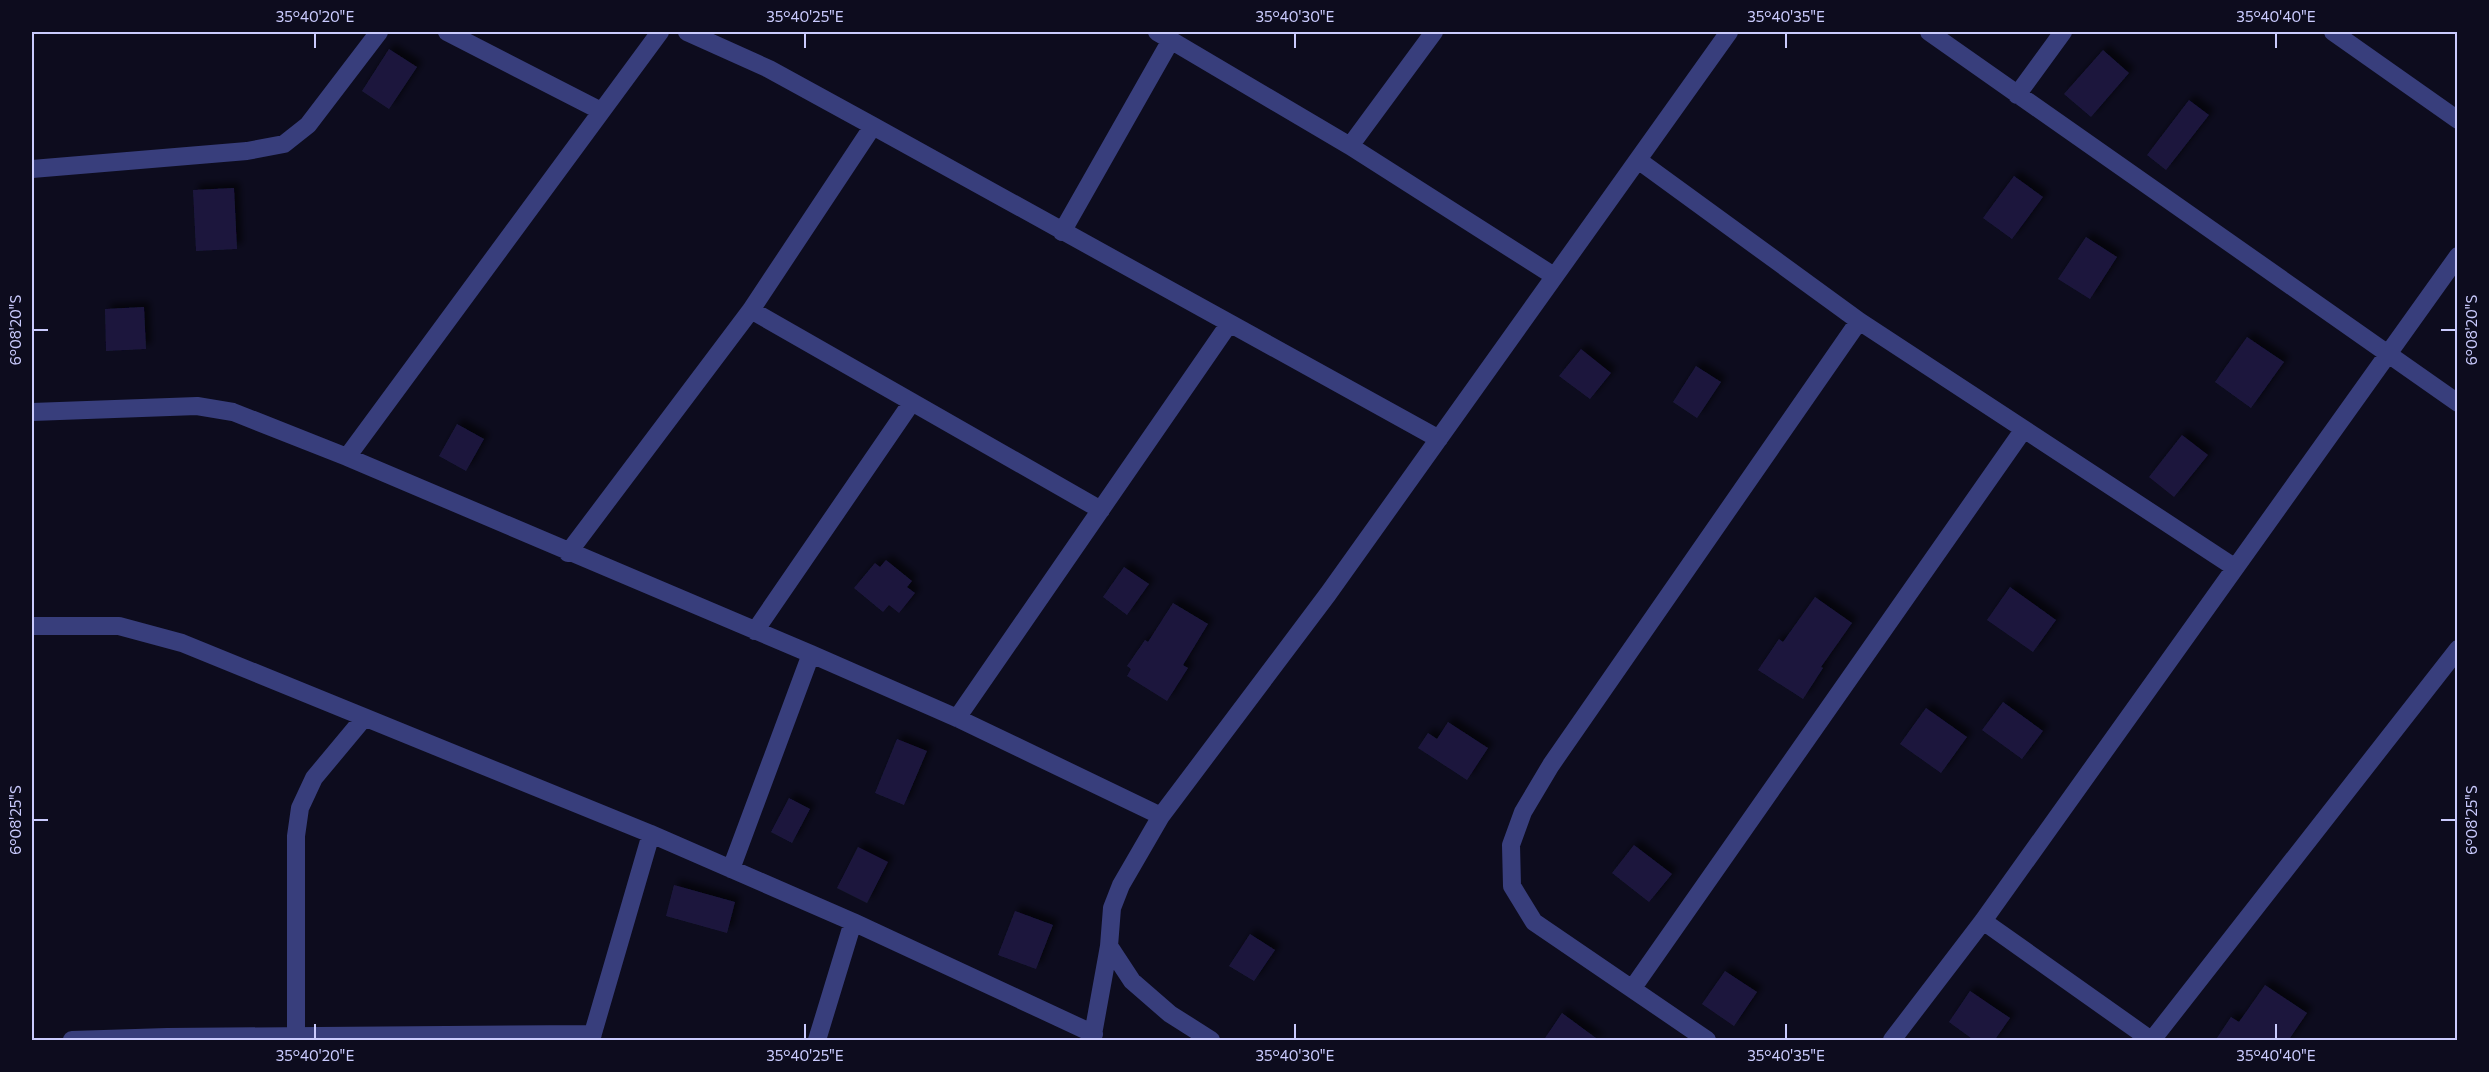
<svg xmlns="http://www.w3.org/2000/svg" width="2489" height="1072" viewBox="0 0 2489 1072" font-family="Commissioner,sans-serif">
	<defs>
		<filter id="shadow"><feDropShadow dx="5.5" dy="-5.5" stdDeviation="3" flood-color="#0009"/></filter>
	</defs>
	<rect width="100%" height="100%" fill="#0d0c1e"/>
	<!-- building -->
	<path fill="#1c193e" filter="url(#shadow)" d="M389,49L417,67L389,109L362,91Z
		M2103,50L2129,73L2091,117L2064,94Z
		M2189,100L2209,115L2166,170L2147,155Z
		M2014,176L2043,197L2012,239L1983,218Z
		M234,188L237,249L196,251L193,190Z
		M2086,237L2117,257L2090,299L2058,279Z
		M144,307L146,349L106,351L105,309Z
		M2247,337L2284,362L2251,408L2215,382Z
		M1581,349L1611,373L1590,399L1559,376Z
		M1696,366L1721,382L1697,418L1673,402Z
		M457,424L484,439L466,471L439,456Z
		M2182,435L2208,455L2174,497L2149,477Z
		M886,560L912,581L907,587L915,593L899,613L889,605L883,612L854,588L875,563L880,567Z
		M1124,567L1149,584L1127,615L1103,597Z
		M2010,587L2056,620L2033,652L1987,620Z
		M1815,597L1852,623L1821,667L1823,668L1803,699L1758,670L1779,639L1783,642Z
		M1173,603L1208,624L1183,665L1188,668L1167,701L1127,676L1131,669L1127,666L1145,640L1148,642Z
		M2003,702L2043,731L2022,759L1982,730Z
		M1926,708L1967,737L1941,773L1900,744Z
		M1448,722L1488,748L1467,780L1418,748L1428,733L1437,739Z
		M897,739L927,751L904,805L875,793Z
		M789,798L810,809L792,843L771,832Z
		M1634,845L1672,874L1649,902L1612,873Z
		M858,847L888,862L867,903L837,888Z
		M674,885L735,902L727,933L666,916Z
		M1015,911L1053,925L1036,969L998,955Z
		M1250,934L1275,950L1254,981L1229,966Z
		M1725,971L1757,992L1734,1026L1702,1004Z
		M2265,985L2307,1013L2288,1041H2215L2231,1017L2239,1022Z
		M1970,991L2010,1018L1994,1041H1975L1949,1022Z
		M1562,1013L1600,1041H1543Z"/>
	<g fill="none" stroke-linecap="round" stroke-linejoin="round">
		<!-- minor -->
		<path stroke="#383e7c" stroke-width="18" d="M447,32L601,111
			M687,32L769,69L873,126L1439,439
			M1157,32L1350,146L1554,276
			M1929,32L2458,403
			M2333,32L2458,120
			M2017,95L2063,32
			M1350,146L1434,32
			M1638,160L1859,321L2234,567
			M32,169L247,151L284,144L308,125L379,32
			M1062,232L1171,40
			M751,310L1101,510
			M32,412L197,406L233,412L347,457L811,654L957,718L1161,816
			M347,457L660,32
			M568,553L751,310L873,126
			M32,626H119L182,643L651,834L853,922L1094,1034
			M755,631L912,402
			M957,718L1229,324
			M731,869L811,654
			M1983,921L2151,1040
			M1632,989L2024,429
			M296,1036V836L300,808L314,778L364,718
			M72,1040L167,1037L593,1034
			M591,1040L651,834
			M817,1040L853,922
			M1092,1040L1109,946
			M1211,1040L1170,1014L1132,981L1109,946L1112,908L1121,885L1161,816L1328,594L1729,32
			M1707,1040L1534,922L1512,886L1511,845L1523,812L1551,765L1859,321
			M1892,1040L1983,921L2458,256
			M2152,1040L2458,649"/>
	</g>
	<!-- ticks -->
	<path fill="none" stroke="#cacbfe" stroke-width="2" d="M315,33V48M805,33V48M1295,33V48M1786,33V48M2276,33V48M33,330H48M2441,330H2456M33,820H48M2441,820H2456M315,1024V1039M805,1024V1039M1295,1024V1039M1786,1024V1039M2276,1024V1039"/>
	<!-- border -->
	<rect width="2489" height="1072" fill="none" stroke="#0d0c1e" stroke-width="66"/>
	<rect x="33" y="33" width="2423" height="1006" fill="none" stroke="#cacbfe" stroke-width="2"/>
	<g font-size="15" text-anchor="middle" fill="#cacbfe">
		<text x="315" y="22">35°40'20"E</text>
		<text x="805" y="22">35°40'25"E</text>
		<text x="1295" y="22">35°40'30"E</text>
		<text x="1786" y="22">35°40'35"E</text>
		<text x="2276" y="22">35°40'40"E</text>
		<text transform="translate(16 330) rotate(-90)" y="5">6°08'20"S</text>
		<text transform="translate(2472 330) rotate(-90)" y="5">6°08'20"S</text>
		<text transform="translate(16 820) rotate(-90)" y="5">6°08'25"S</text>
		<text transform="translate(2472 820) rotate(-90)" y="5">6°08'25"S</text>
		<text x="315" y="1061">35°40'20"E</text>
		<text x="805" y="1061">35°40'25"E</text>
		<text x="1295" y="1061">35°40'30"E</text>
		<text x="1786" y="1061">35°40'35"E</text>
		<text x="2276" y="1061">35°40'40"E</text>
	</g>
</svg>
